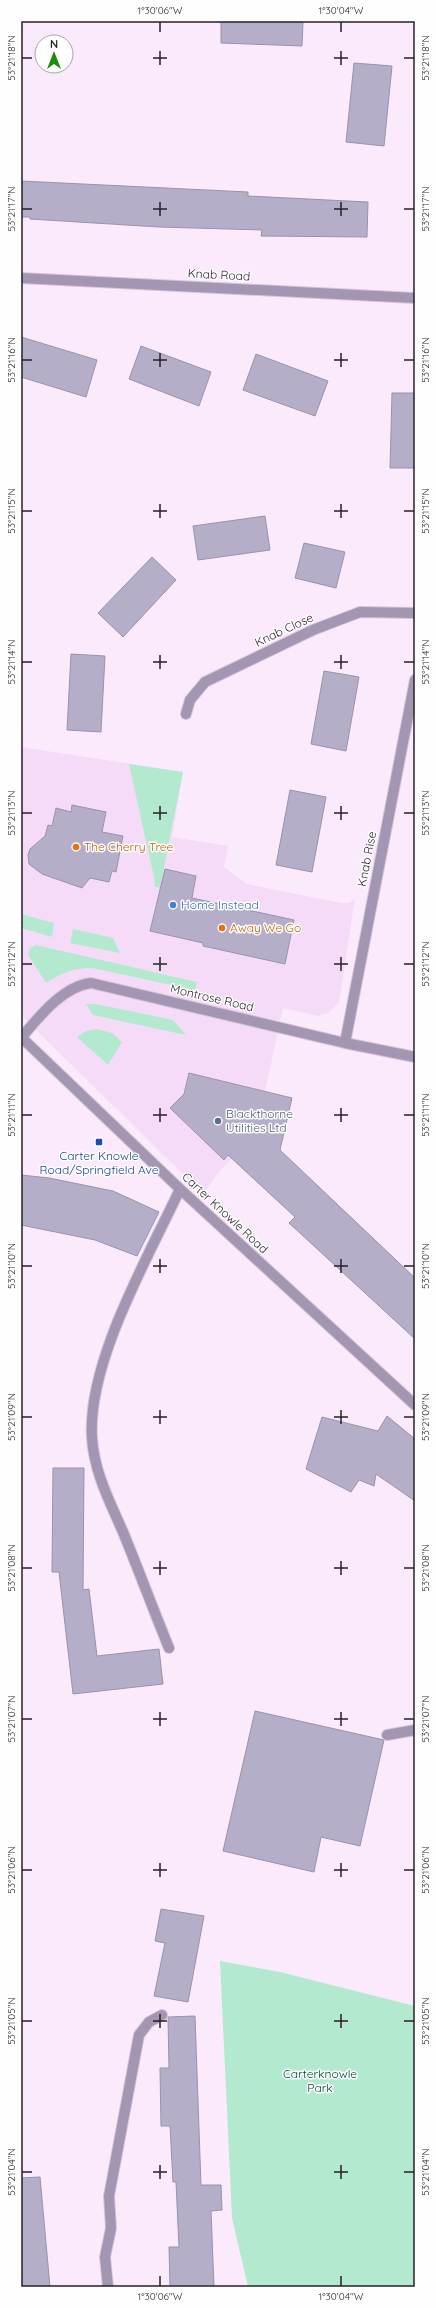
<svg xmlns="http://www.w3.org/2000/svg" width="436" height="2308" viewBox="0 0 436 2308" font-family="Quicksand,sans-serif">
	<rect width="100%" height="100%" fill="#fbeafc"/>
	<!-- built -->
	<path fill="#f6dbf8" d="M21,747L183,772L172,837L228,846L224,867L247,884L341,903H349L355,898L339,1003L328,1013L318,1016L283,1008L256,1134L218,1173L203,1194L21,1015Z"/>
	<!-- green -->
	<path fill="#b3eacf" d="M129,764L183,772L160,888L154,886L155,882Z
		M21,914L54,923L52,937L21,928Z
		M73,929L113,938L120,953L70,943Z
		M36,945L197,982L195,990L92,968C74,968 61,973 46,983L28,955L30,948Z
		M86,1004H96L173,1020L186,1035L93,1015Z
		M97,1029L112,1033L122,1042L108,1065L77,1037L86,1031Z
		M220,1961L280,1972L415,2006V2287H248L232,2218Z"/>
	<!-- building -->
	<path fill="#b5aec8" stroke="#9a92ab" d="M221,21H303L302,46L221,43Z
		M354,63L392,66L384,146L346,142Z
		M21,181L248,192V196L368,202L367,237L261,236L262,230L159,227L30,219V217H21Z
		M21,337L97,360L86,397L21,377Z
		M141,346L211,372L199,406L129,379Z
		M256,354L328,381L315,416L243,390Z
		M392,393H415V468H390Z
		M265,516L270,550L198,560L193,526Z
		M304,543L345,552L336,588L295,578Z
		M152,557L176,580L123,637L98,613Z
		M71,654L105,656L101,732L67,730Z
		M324,671L359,677L346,751L311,744Z
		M290,790L326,797L312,872L276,865Z
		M72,805L106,812L102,832L123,836L116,872L112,871L109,882L90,878L82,888L42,874L29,864L28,855L30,849L45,836L48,825L52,826L56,808L71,812Z
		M165,869L196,876L192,898L294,920L285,964L203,946V943L150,931Z
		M189,1073L292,1098L280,1150L415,1278V1339L289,1223L295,1217L228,1155L224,1160L170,1108L184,1094Z
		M21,1175L49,1178L113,1191L159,1212L137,1256L95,1240L21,1225Z
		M387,1416L415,1439V1501L376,1474L374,1486L359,1480L351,1492L306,1469L322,1417L378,1431Z
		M53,1468H84L83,1590L89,1589L97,1656L159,1649L163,1684L73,1694L59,1572H52Z
		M255,1711L384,1740L360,1846L321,1837L314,1872L223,1851Z
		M161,1909L204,1916L188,2002L154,1996L165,1943L155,1941Z
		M195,2016L201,2185H221L222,2210L211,2211L214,2287H170L169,2247H179L176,2182H173L170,2126H161L160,2068H169L168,2017Z
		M40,2177L50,2287H21V2178Z"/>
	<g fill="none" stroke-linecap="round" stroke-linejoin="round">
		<defs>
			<path id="minor" d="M21,278L415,298
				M186,714L190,700L205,682L313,630L360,612L415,613
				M21,1037L180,1189L415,1405
				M21,1038C38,1018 63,986 91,983L345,1043L415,1057
				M345,1043L415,680
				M169,1648C153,1609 139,1571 123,1532C110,1502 94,1472 92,1438C87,1362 148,1258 180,1189
				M387,1735L415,1730
				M108,2287L105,2257L111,2228L109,2196L139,2035L149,2022L162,2015"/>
		</defs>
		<!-- minor casing -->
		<use href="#minor" stroke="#d5c5d6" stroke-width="12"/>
		<!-- minor -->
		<use href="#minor" stroke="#a296b2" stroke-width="10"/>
	</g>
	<!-- ticks -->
	<path fill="none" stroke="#271f28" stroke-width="1.5" d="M160,22V32M341,22V32M160,51V65M341,51V65M22,58H32M153,58H167M334,58H348M404,58H414M160,202V216M341,202V216M22,209H32M153,209H167M334,209H348M404,209H414M160,353V367M341,353V367M22,360H32M153,360H167M334,360H348M404,360H414M160,504V518M341,504V518M22,511H32M153,511H167M334,511H348M404,511H414M160,655V669M341,655V669M22,662H32M153,662H167M334,662H348M404,662H414M160,806V820M341,806V820M22,813H32M153,813H167M334,813H348M404,813H414M160,957V971M341,957V971M22,964H32M153,964H167M334,964H348M404,964H414M160,1108V1122M341,1108V1122M22,1115H32M153,1115H167M334,1115H348M404,1115H414M160,1259V1273M341,1259V1273M22,1266H32M153,1266H167M334,1266H348M404,1266H414M160,1410V1424M341,1410V1424M22,1417H32M153,1417H167M334,1417H348M404,1417H414M160,1561V1575M341,1561V1575M22,1568H32M153,1568H167M334,1568H348M404,1568H414M160,1712V1726M341,1712V1726M22,1719H32M153,1719H167M334,1719H348M404,1719H414M160,1863V1877M341,1863V1877M22,1870H32M153,1870H167M334,1870H348M404,1870H414M160,2014V2028M341,2014V2028M22,2021H32M153,2021H167M334,2021H348M404,2021H414M160,2165V2179M341,2165V2179M22,2172H32M153,2172H167M334,2172H348M404,2172H414M160,2276V2286M341,2276V2286"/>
	<!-- markers -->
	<g fill="#e8710a" stroke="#fefefe" stroke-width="1.5">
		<circle cx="76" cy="847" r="4"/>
		<circle cx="222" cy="928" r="4"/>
	</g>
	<circle fill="#3f7fe0" stroke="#fefefe" stroke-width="1.5" cx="173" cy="905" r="4"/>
	<circle fill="#5c6f8a" stroke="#fefefe" stroke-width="1.5" cx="218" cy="1121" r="4"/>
	<rect fill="#1a4fb4" stroke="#fefefe" stroke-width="1.5" x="95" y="1138" width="8" height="8" rx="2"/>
	<g text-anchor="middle" stroke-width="3" stroke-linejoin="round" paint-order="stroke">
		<!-- street labels -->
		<g font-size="12" fill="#271f28" stroke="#fefefe">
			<text transform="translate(219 275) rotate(3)" y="4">Knab Road</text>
			<text transform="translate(284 630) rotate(-25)" y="4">Knab Close</text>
			<text transform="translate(367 859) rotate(-79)" y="4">Knab Rise</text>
			<text transform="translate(212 998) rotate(13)" y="4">Montrose Road</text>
			<text transform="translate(225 1213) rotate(43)" y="4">Carter Knowle Road</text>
		</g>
		<!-- food labels -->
		<g font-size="12" fill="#c56008" stroke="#fefefe" text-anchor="start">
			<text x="84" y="851">The Cherry Tree</text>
			<text x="230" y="932">Away We Go</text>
		</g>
		<!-- shop labels -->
		<g font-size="12" fill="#366cbe" stroke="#fefefe" text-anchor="start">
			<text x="181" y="909">Home Instead</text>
		</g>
		<!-- service labels -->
		<g font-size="12" fill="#4e5e75" stroke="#fefefe" text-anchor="start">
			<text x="226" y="1118">Blackthorne<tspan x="226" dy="14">Utilities Ltd</tspan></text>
		</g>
		<!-- transit labels -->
		<g font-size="12" fill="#164399" stroke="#fefefe">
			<text x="99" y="1160">Carter Knowle<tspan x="99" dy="14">Road/Springfield Ave</tspan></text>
		</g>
		<!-- park labels -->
		<g font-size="12" fill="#00442d" stroke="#fefefe">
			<text x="320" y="2078">Carterknowle<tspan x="320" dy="14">Park</tspan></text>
		</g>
	</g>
	<!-- border -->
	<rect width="436" height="2308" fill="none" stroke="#fefefe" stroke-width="44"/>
	<!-- north arrow -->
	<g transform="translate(54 54)"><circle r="19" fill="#fefefe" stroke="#a8a5a8"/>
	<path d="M0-3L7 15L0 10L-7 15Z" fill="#1e8b09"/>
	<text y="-6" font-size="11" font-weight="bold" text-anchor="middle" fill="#271f28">N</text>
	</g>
	<rect x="22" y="22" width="392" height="2264" fill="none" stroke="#271f28" stroke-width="1.5"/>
	<g font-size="10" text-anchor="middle" fill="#271f28">
		<text x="160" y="14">1°30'06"W</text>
		<text x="341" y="14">1°30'04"W</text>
		<text transform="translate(11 58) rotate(-90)" y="4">53°21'18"N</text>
		<text transform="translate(425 58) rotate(-90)" y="4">53°21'18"N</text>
		<text transform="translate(11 209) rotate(-90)" y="4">53°21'17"N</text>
		<text transform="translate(425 209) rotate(-90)" y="4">53°21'17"N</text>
		<text transform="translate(11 360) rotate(-90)" y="4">53°21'16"N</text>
		<text transform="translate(425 360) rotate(-90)" y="4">53°21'16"N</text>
		<text transform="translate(11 511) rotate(-90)" y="4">53°21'15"N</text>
		<text transform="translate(425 511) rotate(-90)" y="4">53°21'15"N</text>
		<text transform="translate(11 662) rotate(-90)" y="4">53°21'14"N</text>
		<text transform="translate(425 662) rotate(-90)" y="4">53°21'14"N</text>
		<text transform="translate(11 813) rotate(-90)" y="4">53°21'13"N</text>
		<text transform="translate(425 813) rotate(-90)" y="4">53°21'13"N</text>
		<text transform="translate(11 964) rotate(-90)" y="4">53°21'12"N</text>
		<text transform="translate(425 964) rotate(-90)" y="4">53°21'12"N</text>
		<text transform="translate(11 1115) rotate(-90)" y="4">53°21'11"N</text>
		<text transform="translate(425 1115) rotate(-90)" y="4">53°21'11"N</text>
		<text transform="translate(11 1266) rotate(-90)" y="4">53°21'10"N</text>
		<text transform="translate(425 1266) rotate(-90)" y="4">53°21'10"N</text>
		<text transform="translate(11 1417) rotate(-90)" y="4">53°21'09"N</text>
		<text transform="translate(425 1417) rotate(-90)" y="4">53°21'09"N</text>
		<text transform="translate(11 1568) rotate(-90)" y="4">53°21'08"N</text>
		<text transform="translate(425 1568) rotate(-90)" y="4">53°21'08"N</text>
		<text transform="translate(11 1719) rotate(-90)" y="4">53°21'07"N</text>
		<text transform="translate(425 1719) rotate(-90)" y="4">53°21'07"N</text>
		<text transform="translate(11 1870) rotate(-90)" y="4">53°21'06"N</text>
		<text transform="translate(425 1870) rotate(-90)" y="4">53°21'06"N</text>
		<text transform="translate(11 2021) rotate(-90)" y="4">53°21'05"N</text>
		<text transform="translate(425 2021) rotate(-90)" y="4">53°21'05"N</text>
		<text transform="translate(11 2172) rotate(-90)" y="4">53°21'04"N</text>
		<text transform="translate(425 2172) rotate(-90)" y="4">53°21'04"N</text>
		<text x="160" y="2300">1°30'06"W</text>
		<text x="341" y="2300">1°30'04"W</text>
	</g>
</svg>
